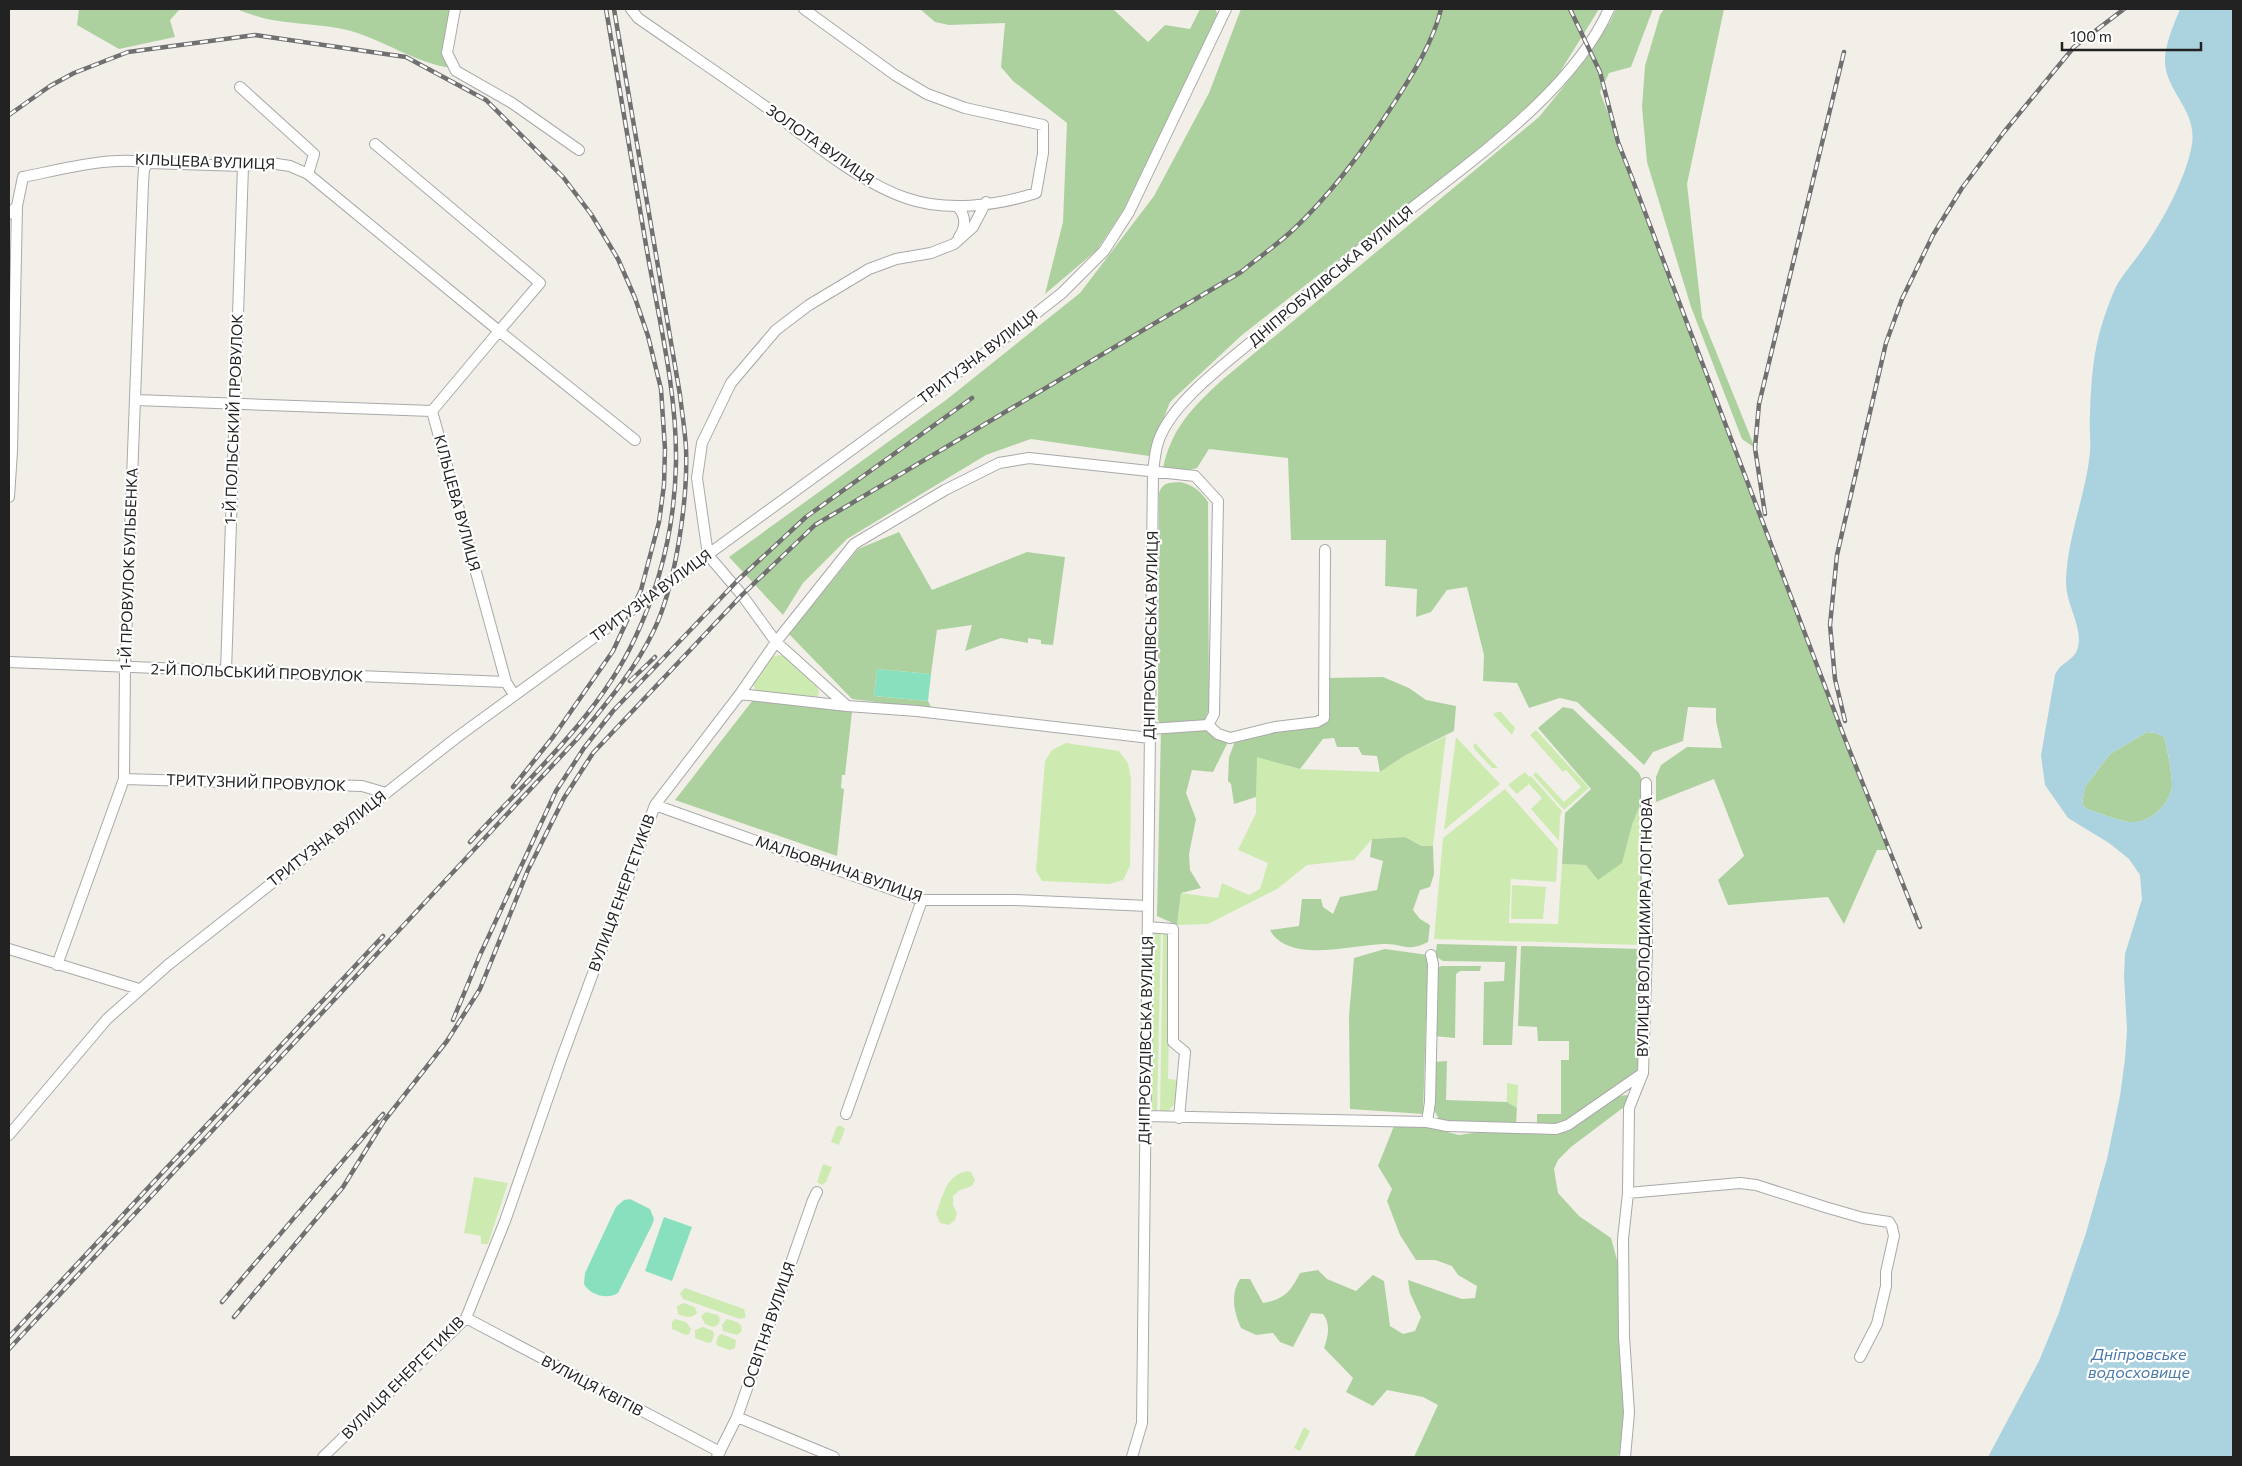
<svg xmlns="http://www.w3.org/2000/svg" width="2242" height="1466" viewBox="0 0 2242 1466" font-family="Commissioner,sans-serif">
	<rect width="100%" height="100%" fill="#f2efe9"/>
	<!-- grass -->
	<path fill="#cdebb0" d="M779,655L784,656L816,686L819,691L818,696L814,698L756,691L752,682C759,673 767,656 779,655Z
		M1498,712H1501L1515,728L1512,735L1493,714Z
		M1536,730L1589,788L1564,810L1533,775L1536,772L1564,802L1581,787L1566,770L1563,772L1530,735Z
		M1446,736L1433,846H1423L1405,837L1372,839L1354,860L1307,865L1277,889L1208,924L1177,925L1181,893L1218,898L1222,883L1249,895L1260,889L1268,863L1238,850L1256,813V756L1300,769L1380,772L1404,756Z
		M1456,737L1500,784L1444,830Z
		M1066,743L1119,751L1128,763L1131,779L1130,866L1123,880L1109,884L1042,881L1036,871L1045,761L1052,750Z
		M1475,743L1498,768H1492L1475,750L1473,746Z
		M1525,772L1529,777L1531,776L1562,811L1560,817L1559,841L1531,809L1542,798L1529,784L1517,794L1508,785Z
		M1505,789L1558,849L1556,882L1511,879L1509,923L1558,924L1562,864L1586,865L1592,870L1632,825L1642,800L1641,945L1434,939L1443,838Z
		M1512,885L1546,887L1543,919H1511Z
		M1161,932L1157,1112L1154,1111L1150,1104L1153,937L1155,933Z
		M1163,932L1168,934L1171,939L1168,1079L1177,1080L1175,1104L1166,1113L1160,1112Z
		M1507,1083L1518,1085L1517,1108L1507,1102Z
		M840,1125L845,1129L839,1145L831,1142L836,1128Z
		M823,1164L832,1167L826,1182L822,1185L817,1182Z
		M967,1171L971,1172L975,1180L972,1186L960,1190L953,1196V1205L957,1213L955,1220L949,1225L940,1223L936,1214C943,1196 946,1175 967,1171Z
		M474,1177L508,1183L488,1244H481V1236L464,1233Z
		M685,1288L744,1309L746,1317L740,1319L683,1299L680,1293Z
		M684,1303L695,1307L697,1313C692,1319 684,1317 678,1314L677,1306Z
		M706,1312L718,1315L720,1320L718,1325L713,1327L705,1324L701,1316Z
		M675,1319L686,1322L691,1329L689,1334L686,1335L672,1329V1322Z
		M727,1319C734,1321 744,1322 741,1332L737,1335L723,1331L722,1325Z
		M703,1327L713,1331L714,1334L712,1342L708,1343L695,1338V1330Z
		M722,1334L736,1340L735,1348L730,1350L718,1346L716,1343L718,1336Z
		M1304,1427L1310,1431L1300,1451L1294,1448Z"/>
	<!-- forest -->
	<path fill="#add19e" d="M79,9H180L170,20L175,37L119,49L77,25Z
		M236,9H452L451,68C416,63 385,41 351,31C325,24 299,25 272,20C260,18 247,13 236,9Z
		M920,9H1113L1148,42L1165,25L1190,29L1200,9H1215L1218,15L1124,209L1097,250L1045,294L1063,222L1067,123L1013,81L1001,67L1005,23L949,25L935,22Z
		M1241,9H1599L1552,85L1482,147L1242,335L1170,402L1149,456L1031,439L986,455L847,539L803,583L783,615L729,557L946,400L1080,293L1154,196L1209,93Z
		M1616,9H1653L1631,67L1609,73L1600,92L1845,739L1890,850H1877L1844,924L1828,897L1728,905L1718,880L1744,856L1714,779L1656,802V777L1661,765L1687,747L1722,748L1716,721V708L1688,707L1683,741L1653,752L1644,765L1577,702L1560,698L1529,708L1517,683L1483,681L1484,655L1467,587L1447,590L1431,612L1416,617L1417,589L1385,586L1386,540H1291L1288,458L1209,449L1197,468L1185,471L1163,468C1172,427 1193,407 1222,380L1539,117L1586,59L1610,22Z
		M1664,9H1724L1687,184L1702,317L1755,448L1742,439L1691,307L1647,162L1642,107L1645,66L1660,15Z
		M1180,482C1193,485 1201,491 1208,502L1209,709L1204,723L1162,726L1158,720L1159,493C1163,482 1169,483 1180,482Z
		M899,532L932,590L1027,552L1065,557L1053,645L1041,644V640L1028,638V643L1001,638L965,651L972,625L937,630L931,674L877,669L874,696L928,701L932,709L852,699L789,634L858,549Z
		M1383,677L1409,688L1426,700L1456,706L1454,731L1404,756L1380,772L1377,756L1362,755L1358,747H1337L1334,738L1323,739L1300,769L1257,757L1256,797L1234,804L1231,784L1228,781L1229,757L1237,736L1324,718L1325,678Z
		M753,700L852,712L845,775H842L841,788L844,789L837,856L675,800Z
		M1563,707L1573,709L1639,773L1644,784L1642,800L1632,825L1622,863L1598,880L1586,865L1562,864L1565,813L1591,789L1538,728Z
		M1208,725L1230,738L1213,772L1192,770L1186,793L1196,819L1189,854L1190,870L1201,888L1181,893L1177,925L1157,916L1161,728Z
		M2147,732L2156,733L2164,737C2167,745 2173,780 2172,787C2169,804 2152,821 2135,822C2123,823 2099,813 2087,809L2082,804L2085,787L2110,754Z
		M1405,837L1422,846H1433L1434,874L1430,887L1420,890L1413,910L1420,919L1430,925L1428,942C1406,953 1404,943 1383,944C1352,945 1288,964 1270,930L1299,926L1302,899H1321L1323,907L1333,914L1340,897L1377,890L1383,861L1370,857L1372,839Z
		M1437,944L1517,946L1512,1045H1483L1484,982L1504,981L1505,962L1443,961L1435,956Z
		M1521,946L1643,949L1641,1064L1638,1073L1562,1125L1537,1124V1114H1561V1060H1569V1041H1538L1537,1027L1518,1026Z
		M1385,949L1428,955L1423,1114L1350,1109L1349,1016L1354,958Z
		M1441,966H1481L1480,971H1460L1456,974L1455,1038L1433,1036L1438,968Z
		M1447,1061L1446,1100L1507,1102L1517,1108L1516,1124L1447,1123L1439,1119L1433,1108V1062Z
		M1629,1095L1624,1107L1571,1147L1558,1160L1554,1169L1558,1193L1579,1216L1611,1238L1619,1267L1625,1412L1621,1452L1617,1457H1414L1438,1405L1423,1397L1387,1390L1373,1406L1346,1392L1353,1378L1324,1348C1328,1337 1331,1324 1323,1314L1311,1313L1293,1347L1280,1342L1273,1333L1256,1335L1241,1328C1234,1312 1230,1295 1240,1279H1250L1263,1303C1285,1299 1290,1292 1300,1273L1318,1270L1327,1279L1356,1291L1373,1275L1384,1281L1390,1326L1403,1334L1415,1331L1421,1317L1410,1293L1408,1280L1462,1299L1475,1298L1477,1286L1458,1275L1452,1266L1435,1260H1416L1400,1235L1387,1201L1392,1189L1378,1166L1394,1126L1419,1125L1459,1135L1493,1130L1557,1132L1616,1096Z"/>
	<!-- pitch -->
	<path fill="#88e0be" d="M877,669L931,674L928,701L874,696Z
		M630,1199L650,1209L654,1219L652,1225L618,1293C607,1300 590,1295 584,1284L585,1273L616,1207L624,1200Z
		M664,1217L692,1227L672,1281L645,1271Z"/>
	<!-- water -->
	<path fill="#aad3df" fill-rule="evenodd" d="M2180,9H2233V1457H1988L2039,1361L2058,1315L2086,1233L2107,1159L2120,1096L2125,1059L2127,1030L2124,976L2125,954L2142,899L2140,875L2129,859L2109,843L2068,818L2045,785L2041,755L2055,675C2060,662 2075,661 2078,647C2083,626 2065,603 2066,581C2067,537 2086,495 2090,452C2091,439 2089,426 2090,414C2091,382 2093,351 2103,321C2107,309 2112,294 2118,283C2127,269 2138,257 2147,243C2165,217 2187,175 2192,144C2197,110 2167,93 2165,63C2164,46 2174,24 2180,9ZM2147,732L2156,733L2164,737C2167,745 2173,780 2172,787C2169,804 2152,821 2135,822C2123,823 2099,813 2087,809L2082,804L2085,787L2110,754Z"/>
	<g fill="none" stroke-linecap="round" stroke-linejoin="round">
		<defs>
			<path id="minor" d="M455,9L447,53L456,71L512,103L579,150
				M631,9L638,18C681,48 724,77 766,107C807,138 857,181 906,198C946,212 996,206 1036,193L1043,153V125L965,108L927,94L895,75L804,9
				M240,87L314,154L308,174
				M375,144L540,283L499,331L635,440
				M986,202L973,227L954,244L931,253L896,259L869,269L809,305L776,330L731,383L702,443L697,478L708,555L742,595L776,642L847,706L917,711L1150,738
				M958,207C966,216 966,227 959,237
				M9,214L17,206L23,177C59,170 114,155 148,163L243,166L270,163L290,166L308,174L499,331L432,411L506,682L514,695
				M136,400L432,411
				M9,497L12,451L17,206
				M9,662L506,682
				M226,671L243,166
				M740,694L847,706
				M1150,729L1208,725L1218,734L1230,738L1275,727L1317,722L1324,718L1325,550
				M124,779L362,786L386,793
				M655,805L922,900H1014L1148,906
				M1148,927L1173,929V1042L1185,1052L1179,1118
				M9,949L139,989
				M57,965L124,779L125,667L143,184L144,169L148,163
				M846,1114L922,900
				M1145,1116L1427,1122L1447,1126L1556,1129L1568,1125L1643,1073
				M1427,1122L1430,1102L1433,964L1431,955
				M9,1135L107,1019L168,965L456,738L1001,341L1062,293L1104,251L1129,212L1226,9
				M1628,1193L1740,1183L1756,1185L1825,1207L1863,1218L1889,1222L1892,1227L1894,1236L1886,1272V1286L1877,1324L1860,1357
				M466,1318L720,1452
				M737,1417L834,1457
				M323,1457L466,1318L505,1221L561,1060L655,805L740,694L776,642L854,544L945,490L999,463L1029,458L1195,476L1218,501L1214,714L1208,725
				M717,1457L737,1417L813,1200L817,1192
				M1132,1457L1142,1423L1153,472C1154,463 1155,454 1157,446C1167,405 1227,363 1258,336C1306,295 1354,254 1403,215C1472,160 1573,91 1609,9
				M1625,1457L1629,1413L1624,1336L1623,1239L1628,1193L1629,1108L1643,1073L1647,947L1646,783"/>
		</defs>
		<!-- minor casing -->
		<use href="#minor" stroke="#a9a9a9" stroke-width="12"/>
		<!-- minor -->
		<use href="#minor" stroke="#fff" stroke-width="10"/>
		<defs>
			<path id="rail" d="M1570,9L1600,72L1618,142L1632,178L1845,739L1920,927
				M9,115L50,86L74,73L128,52L255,35L406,57L486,100L563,177L591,214L618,259L635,298L648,336L661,389L665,449L664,485L659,522L641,590L613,651L553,737L513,787
				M1765,514L1755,448L1759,404L1844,52
				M630,681L655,657
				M1845,721L1835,679L1830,625L1837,555L1886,343L1902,299L1933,235L1962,188L2004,132L2074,47L2124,9
				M470,842C527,780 599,716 635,638C661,583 675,523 676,462C677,392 659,320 647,251C633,170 620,89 606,9
				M453,1020L480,955L556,791L584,748L613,711L739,579L806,517L972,398
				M222,1302L383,1114
				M234,1317L343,1187L384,1121L447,1041L480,989L528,870L564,798L593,753L742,595L815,525L1241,272C1258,258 1278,244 1294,229C1334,191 1366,147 1396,100C1414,72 1433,42 1441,9
				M9,1337L383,936
				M9,1349L578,738C606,704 635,670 654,630C676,584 688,499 686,448C685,430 682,413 680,395L614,9"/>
		</defs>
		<!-- rail casing -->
		<use href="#rail" stroke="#707070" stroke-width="4.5"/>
		<!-- rail -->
		<use href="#rail" stroke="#fff" stroke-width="2.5" stroke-dasharray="8" stroke-linecap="butt"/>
	</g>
	<g text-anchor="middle" stroke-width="4.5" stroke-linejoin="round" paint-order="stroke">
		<!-- street labels -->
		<g font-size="15" fill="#222" stroke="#fff">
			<text transform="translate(820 145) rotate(35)" y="5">ЗОЛОТА ВУЛИЦЯ</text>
			<text transform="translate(205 162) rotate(2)" y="5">КІЛЬЦЕВА ВУЛИЦЯ</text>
			<text transform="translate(1331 276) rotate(-40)" y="5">ДНІПРОБУДІВСЬКА ВУЛИЦЯ</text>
			<text transform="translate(978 357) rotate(-37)" y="5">ТРИТУЗНА ВУЛИЦЯ</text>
			<text transform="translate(234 419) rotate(-88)" y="5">1-Й ПОЛЬСЬКИЙ ПРОВУЛОК</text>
			<text transform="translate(457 503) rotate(75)" y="5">КІЛЬЦЕВА ВУЛИЦЯ</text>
			<text transform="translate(129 569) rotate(-88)" y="5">1-Й ПРОВУЛОК БУЛЬБЕНКА</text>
			<text transform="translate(651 596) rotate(-36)" y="5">ТРИТУЗНА ВУЛИЦЯ</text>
			<text transform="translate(1151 635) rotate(-89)" y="5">ДНІПРОБУДІВСЬКА ВУЛИЦЯ</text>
			<text transform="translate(257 673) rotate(2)" y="5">2-Й ПОЛЬСЬКИЙ ПРОВУЛОК</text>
			<text transform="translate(256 783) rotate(2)" y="5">ТРИТУЗНИЙ ПРОВУЛОК</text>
			<text transform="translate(327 839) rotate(-38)" y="5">ТРИТУЗНА ВУЛИЦЯ</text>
			<text transform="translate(839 869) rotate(19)" y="5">МАЛЬОВНИЧА ВУЛИЦЯ</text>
			<text transform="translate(622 893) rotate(-70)" y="5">ВУЛИЦЯ ЕНЕРГЕТИКІВ</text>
			<text transform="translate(1645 927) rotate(-89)" y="5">ВУЛИЦЯ ВОЛОДИМИРА ЛОГІНОВА</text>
			<text transform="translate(1146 1040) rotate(-89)" y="5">ДНІПРОБУДІВСЬКА ВУЛИЦЯ</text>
			<text transform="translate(769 1325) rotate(-71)" y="5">ОСВІТНЯ ВУЛИЦЯ</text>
			<text transform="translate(403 1378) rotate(-45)" y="5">ВУЛИЦЯ ЕНЕРГЕТИКІВ</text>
			<text transform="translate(592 1386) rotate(28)" y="5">ВУЛИЦЯ КВІТІВ</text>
		</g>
		<!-- water labels -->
		<g font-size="16" font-style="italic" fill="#4a7aab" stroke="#fff">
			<text x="2139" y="1360">Дніпровське<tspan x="2139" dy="18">водосховище</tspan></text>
		</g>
	</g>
	<!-- border -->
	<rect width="2242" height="1466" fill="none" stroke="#222222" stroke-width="20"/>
	<!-- scale -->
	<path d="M2062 42v8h139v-8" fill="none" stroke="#222222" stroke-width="2.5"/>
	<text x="2070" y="42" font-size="15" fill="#222222" stroke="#ffffff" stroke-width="4" paint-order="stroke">100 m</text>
</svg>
